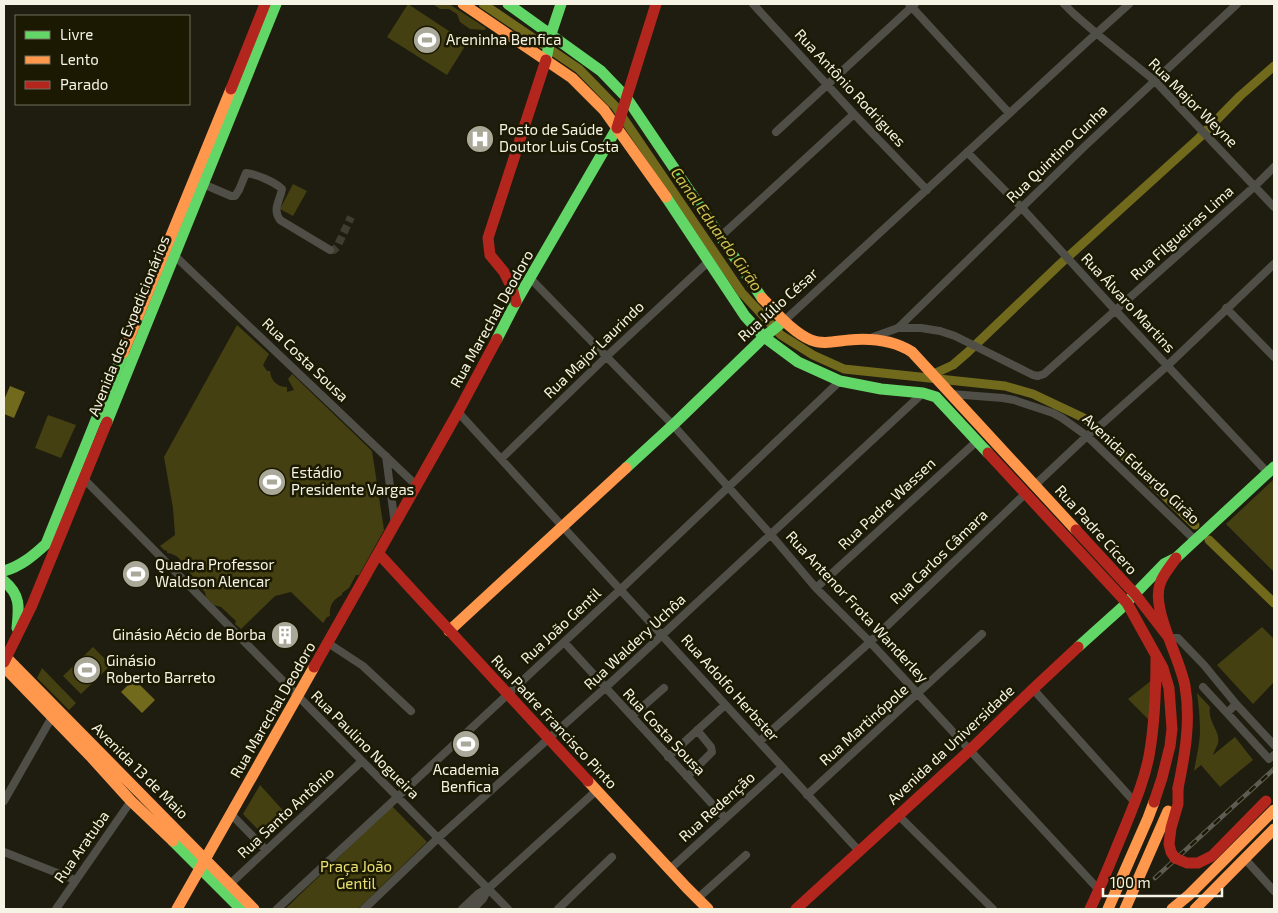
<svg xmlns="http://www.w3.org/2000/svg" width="1278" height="913" viewBox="0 0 1278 913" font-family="'Exo 2',sans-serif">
	<rect width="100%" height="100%" fill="#1e1d0f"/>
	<!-- green -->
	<path fill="#454011" d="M408,4L467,43L447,75L387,37Z
		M433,4H449L486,28L485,30L470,29L460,22L457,14L449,9H440Z
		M293,184L307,191L293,216L280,209Z
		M237,325L269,354L263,365L267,371H270C271,381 277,387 287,387V392L294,390L288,379L292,374L372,451L384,530L359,575H356L349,588L342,593V595C333,599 329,606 330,616L327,617L323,623L291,592L275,596L241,629L235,624L236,621L221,607L214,605L206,597L205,592L200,587L199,583L187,570H184C183,560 177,554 167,553V551L164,550L160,546L175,535L173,508L164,457Z
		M48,415L76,425L61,458L35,448Z
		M1274,479V572L1226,524Z
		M1262,627L1274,639V682L1253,704L1217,665Z
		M93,647L111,665L81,694L63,676Z
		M42,668L76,703L69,710L37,678Z
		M1152,680V723L1128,699Z
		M1197,693L1210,707C1207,722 1221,731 1218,743C1217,747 1214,751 1213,755L1235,737L1253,760L1220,787L1201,765L1194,771C1196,759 1199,747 1200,734C1200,720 1199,707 1197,693Z
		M260,785L289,817L267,839L243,814Z
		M392,806L427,842L358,909H285Z"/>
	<!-- water -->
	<path fill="#71691b" d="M10,386L25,392L14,418L4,414V400Z
		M134,679L155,700L142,713L121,692Z"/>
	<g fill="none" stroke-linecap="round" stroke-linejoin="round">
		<!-- canal -->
		<path stroke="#71691b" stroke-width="9" d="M483,4L579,69L615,106L742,293L781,335L813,355L844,369L1005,386L1033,394L1086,419L1195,525
			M929,376L953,365L968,352L1059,265L1199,138L1240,96L1274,66
			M1209,540L1274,603"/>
		<!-- street-tunnel -->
		<path stroke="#3e3d2f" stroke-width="8" stroke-dasharray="8 4" stroke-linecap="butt" d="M330,250H334L337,247L351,217"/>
		<!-- street -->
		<path stroke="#4f4f48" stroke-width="8" d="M753,4L854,114L927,190
			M909,4L1009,113
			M1064,4L1074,14L1096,33L1155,81L1274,207
			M776,132L915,4
			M967,152L1021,207L1115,310L1268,473
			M203,184L231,196H235L239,190L246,173C256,174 275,182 282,189C280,201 272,209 280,220L330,250
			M721,236L854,114
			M174,255L417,486
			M531,279L673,425L772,536L816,588L870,642L1099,890
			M1226,308L1274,357
			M784,321L1088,41L1129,4
			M898,328L1085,146L1237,4
			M873,337L898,328H921L940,331L955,336L1033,375L1038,376L1044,374L1255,186L1274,167
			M951,394L1003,398L1014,400L1053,413L1062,418L1087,436L1195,540
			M458,412L859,851
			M386,456L395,525
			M501,459L607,356L708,262
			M81,476L508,909
			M1035,485L1087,436L1103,423L1167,366L1274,264
			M816,588L977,441
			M1169,638H1178L1204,665L1236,704L1274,745
			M564,642L725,818
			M328,643L363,666L411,711
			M1203,687L1227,713
			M1033,689L1131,798
			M1236,704L1227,713L1269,759L1274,755
			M632,716L664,688
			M760,741L870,642L1026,493
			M668,757L725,705
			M687,777L712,752L711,747L697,730
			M807,795L982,634
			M4,801L52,717
			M231,814L266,850
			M898,815L993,909
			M4,852L75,880
			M1245,859L1274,891
			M670,869L782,767
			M230,884L362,761
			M698,898L746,855
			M56,909L131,801
			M277,909L621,589L840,381
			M364,909L438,838L605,688L923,393
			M462,909L478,894L491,886L597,790
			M473,909L483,899L488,889
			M558,909L612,857"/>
		<!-- fast -->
		<path stroke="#63d668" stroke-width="11" d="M508,4L601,71L626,97L762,298
			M546,60L551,34L561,4
			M666,197L745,316L764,337L798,362L840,381L881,389L923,393L936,397L988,453
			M497,339L516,302L617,128
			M107,422L276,4
			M626,468L675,423L764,337L784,321
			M4,571C21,566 33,556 46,544L123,353
			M4,581C21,595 19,608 17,628
			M1130,599L1164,564L1176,558L1274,467
			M1078,647L1127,603
			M173,841L241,909"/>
		<!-- slow -->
		<path stroke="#ff974d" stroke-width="11" d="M463,4L572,78L604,110L666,197
			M762,298C776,312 792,332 811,340C823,345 837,341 849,340C871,338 893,340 912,352L1076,530
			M123,353L231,89
			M449,631L626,468
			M4,655L254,909
			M4,667L92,758L131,801L173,841
			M588,781L686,887L708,909
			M177,909L314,667
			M1108,909L1148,818L1154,802
			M1172,909L1189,895L1274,810
			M1195,909L1274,829"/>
		<!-- jam -->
		<path stroke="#b3261e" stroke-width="11" d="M231,89L265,4
			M617,128L656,4
			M516,302L512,288L504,272L490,255L488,238L546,60
			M988,453L1127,603L1163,668L1169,688L1172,729L1170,746L1162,778L1154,802
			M1076,530L1135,594L1169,638
			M379,554L588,781
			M1176,558C1171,566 1163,574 1160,584C1151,609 1180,658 1185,686C1191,720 1185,755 1178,788
			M4,662L32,605L107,422
			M314,667L458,412L497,339
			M796,909L970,750L1033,689L1078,647
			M1090,909C1102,884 1112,858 1123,832C1133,807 1144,782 1149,756C1155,723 1156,690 1156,657"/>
		<defs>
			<path id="rail" d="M1155,878L1274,769"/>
		</defs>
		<!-- rail casing -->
		<use href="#rail" stroke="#5c5c53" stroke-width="4.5"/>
		<!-- rail -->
		<use href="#rail" stroke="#1b1902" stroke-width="2.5" stroke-dasharray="8" stroke-linecap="butt"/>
		<!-- slow-bridge -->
		<path stroke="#ff974d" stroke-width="11" d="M1125,909L1168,811"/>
		<!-- jam-bridge -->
		<path stroke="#b3261e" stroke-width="11" d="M1178,788V804L1171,828L1169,844L1171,852L1175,858L1187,863H1198L1212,856L1266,801"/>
	</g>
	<!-- icons -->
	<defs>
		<symbol id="stadium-disc" viewBox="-11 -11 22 22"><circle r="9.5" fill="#aaa999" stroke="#1b1902"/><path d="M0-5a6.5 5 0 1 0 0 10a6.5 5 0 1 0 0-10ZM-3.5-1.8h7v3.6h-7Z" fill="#fff"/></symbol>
		<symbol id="hospital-disc" viewBox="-11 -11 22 22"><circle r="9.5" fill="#aaa999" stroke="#1b1902"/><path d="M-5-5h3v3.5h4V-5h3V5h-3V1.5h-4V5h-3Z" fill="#fff"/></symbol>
		<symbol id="building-disc" viewBox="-11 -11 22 22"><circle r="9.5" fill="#aaa999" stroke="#1b1902"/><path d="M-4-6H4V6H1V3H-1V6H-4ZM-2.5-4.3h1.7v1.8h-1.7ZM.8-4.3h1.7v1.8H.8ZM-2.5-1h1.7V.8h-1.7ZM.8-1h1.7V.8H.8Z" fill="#fff"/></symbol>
	</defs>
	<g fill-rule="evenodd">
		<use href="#stadium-disc" x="411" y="24" width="32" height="32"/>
		<use href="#hospital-disc" x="464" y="123" width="32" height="32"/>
		<use href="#stadium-disc" x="256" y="466" width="32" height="32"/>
		<use href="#stadium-disc" x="120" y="558" width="32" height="32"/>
		<use href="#building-disc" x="269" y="619" width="32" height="32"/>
		<use href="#stadium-disc" x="71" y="654" width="32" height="32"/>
		<use href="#stadium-disc" x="450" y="728" width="32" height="32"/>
	</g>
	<g text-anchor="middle" stroke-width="5" stroke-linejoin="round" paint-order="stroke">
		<!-- poi labels -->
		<g font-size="15" fill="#f5f4e4" stroke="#1b1902" text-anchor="start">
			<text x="446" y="45">Areninha Benfica</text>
			<text x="499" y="135">Posto de Saúde<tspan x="499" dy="17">Doutor Luis Costa</tspan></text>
			<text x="291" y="478">Estádio<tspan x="291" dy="17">Presidente Vargas</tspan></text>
			<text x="155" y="570">Quadra Professor<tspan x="155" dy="17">Waldson Alencar</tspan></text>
			<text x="266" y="640" text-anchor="end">Ginásio Aécio de Borba</text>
			<text x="106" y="666">Ginásio<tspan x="106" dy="17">Roberto Barreto</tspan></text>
			<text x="466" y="775" text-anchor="middle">Academia<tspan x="466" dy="17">Benfica</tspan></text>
		</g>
		<!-- street labels -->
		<g font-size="15" fill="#f5f4e4" stroke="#1b1902">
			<text transform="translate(850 88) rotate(47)" y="5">Rua Antônio Rodrigues</text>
			<text transform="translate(1193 103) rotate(45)" y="5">Rua Major Weyne</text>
			<text transform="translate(1057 154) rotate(-44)" y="5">Rua Quintino Cunha</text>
			<text transform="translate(1182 233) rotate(-42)" y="5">Rua Filgueiras Lima</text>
			<text transform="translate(1128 303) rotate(47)" y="5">Rua Álvaro Martins</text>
			<text transform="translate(778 305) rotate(-42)" y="5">Rua Júlio César</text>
			<text transform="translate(492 319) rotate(-61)" y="5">Rua Marechal Deodoro</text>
			<text transform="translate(129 326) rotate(-68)" y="5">Avenida dos Expedicionários</text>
			<text transform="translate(594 350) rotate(-44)" y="5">Rua Major Laurindo</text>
			<text transform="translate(305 360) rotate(44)" y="5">Rua Costa Sousa</text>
			<text transform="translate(1141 469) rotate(43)" y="5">Avenida Eduardo Girão</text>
			<text transform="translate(887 504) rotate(-43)" y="5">Rua Padre Wassen</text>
			<text transform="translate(1096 530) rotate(48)" y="5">Rua Padre Cícero</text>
			<text transform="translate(939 557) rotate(-44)" y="5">Rua Carlos Câmara</text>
			<text transform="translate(857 607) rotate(47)" y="5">Rua Antenor Frota Wanderley</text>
			<text transform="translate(561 626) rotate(-43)" y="5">Rua João Gentil</text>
			<text transform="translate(635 642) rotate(-43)" y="5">Rua Waldery Uchôa</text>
			<text transform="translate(730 688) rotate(48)" y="5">Rua Adolfo Herbster</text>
			<text transform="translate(273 710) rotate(-60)" y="5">Rua Marechal Deodoro</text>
			<text transform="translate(554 722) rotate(47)" y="5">Rua Padre Francisco Pinto</text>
			<text transform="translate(864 725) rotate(-42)" y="5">Rua Martinópole</text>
			<text transform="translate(664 732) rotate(47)" y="5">Rua Costa Sousa</text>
			<text transform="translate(365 745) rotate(45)" y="5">Rua Paulino Nogueira</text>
			<text transform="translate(951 745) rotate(-43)" y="5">Avenida da Universidade</text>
			<text transform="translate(140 771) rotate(45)" y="5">Avenida 13 de Maio</text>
			<text transform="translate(717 807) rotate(-42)" y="5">Rua Redenção</text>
			<text transform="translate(286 813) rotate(-43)" y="5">Rua Santo Antônio</text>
			<text transform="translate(82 847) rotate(-55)" y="5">Rua Aratuba</text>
		</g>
		<!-- park labels -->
		<g font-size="15" fill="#eae071" stroke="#1b1902">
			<text x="356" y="872">Praça João<tspan x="356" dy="17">Gentil</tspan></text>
		</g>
		<!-- water labels -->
		<g font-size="16" font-style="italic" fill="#cdc253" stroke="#1b1902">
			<text transform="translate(717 229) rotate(55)" y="6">Canal Eduardo Girão</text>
		</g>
	</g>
	<!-- border -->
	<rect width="1278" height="913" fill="none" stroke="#f5f4e4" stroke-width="10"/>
	<!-- legend -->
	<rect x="15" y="15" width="175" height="90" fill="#1b1902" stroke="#72715c"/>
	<rect x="25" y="31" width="25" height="8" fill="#63d668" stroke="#72715c"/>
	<text x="60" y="40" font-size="15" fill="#f5f4e4">Livre</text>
	<rect x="25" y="56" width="25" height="8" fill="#ff974d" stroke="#72715c"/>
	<text x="60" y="65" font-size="15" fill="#f5f4e4">Lento</text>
	<rect x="25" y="81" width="25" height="8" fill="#b3261e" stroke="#72715c"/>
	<text x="60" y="90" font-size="15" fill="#f5f4e4">Parado</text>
	<!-- scale -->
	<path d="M1103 888v8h119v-8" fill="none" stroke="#f5f4e4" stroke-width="2.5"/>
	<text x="1110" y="888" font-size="15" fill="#f5f4e4" stroke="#1b1902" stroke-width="4" paint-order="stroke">100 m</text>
</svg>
